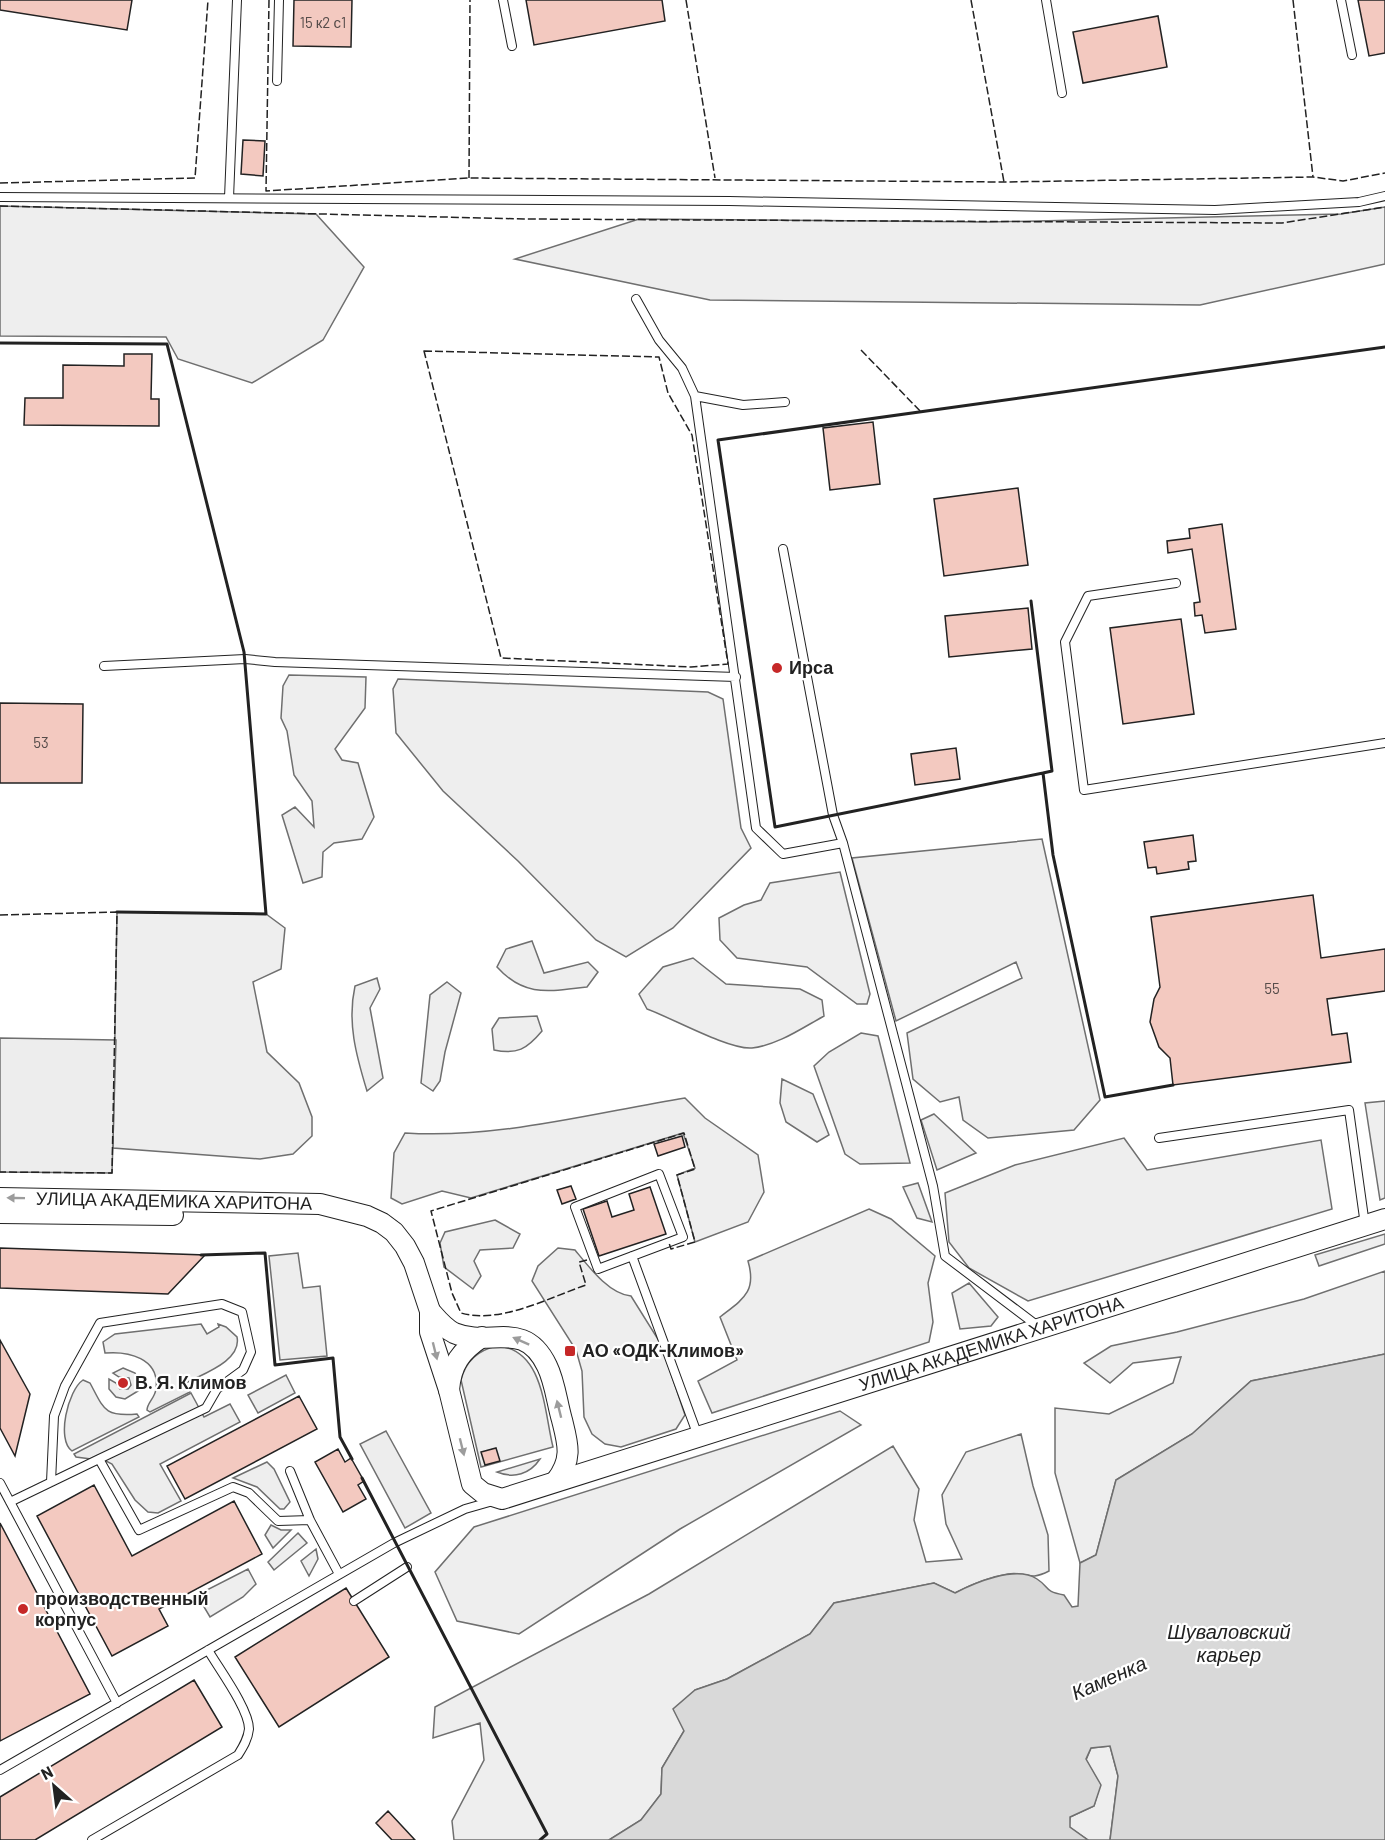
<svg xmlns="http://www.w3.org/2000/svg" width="1385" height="1840" viewBox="0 0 1385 1840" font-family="Barlow,sans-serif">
	<rect width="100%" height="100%" fill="#fff"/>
	<!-- green -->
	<path fill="#eee" stroke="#6f6f6f" stroke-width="1.5" d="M0,206L316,214L364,267L323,340L252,383L178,359L166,337L0,336Z
		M1385,207V264L1200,305L710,300L515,259L639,219L989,222L1341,214Z
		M289,675L366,677L365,708L335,749L342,760L358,763L374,817L362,839L334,843L323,852L322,877L303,883L282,815L295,807L314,827L312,801L294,775L287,731L281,718L283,686Z
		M398,679L708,692L723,699L741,828L751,848L673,928L626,957L596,940L518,861L443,791L396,733L393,689Z
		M1042,839L1100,1100L1074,1130L988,1138L963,1120L959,1097L940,1102L913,1079L907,1033L1022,978L1016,962L896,1021L852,858Z
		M840,872L870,994L867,1004H857L807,967L737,958L720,940L719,918L744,905L761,900L770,883Z
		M117,912L266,914L285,928L281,969L253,982L267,1052L299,1083L312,1117V1136L293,1154L260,1159L113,1148Z
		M532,941L544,973L588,962L598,972L587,987C550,991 525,998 497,967L506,949Z
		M693,958L726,984L800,989L822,1000L824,1016C802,1028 778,1045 752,1048C729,1050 672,1018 647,1009L639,994L663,967Z
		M377,978L380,989L370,1008L383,1078L367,1091C356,1055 347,1022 355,986Z
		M447,982L461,993L445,1052L440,1081L433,1091L421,1083L430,995Z
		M537,1016L542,1031C527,1049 517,1055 494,1050L492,1029L499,1018Z
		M861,1033L878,1036L910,1163L860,1164L845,1154L814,1066L829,1052Z
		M782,1079L813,1094L829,1135L817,1142L786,1122L780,1103Z
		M685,1098L705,1118L758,1155L764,1192L748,1222L695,1242L677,1175L695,1168L683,1133L471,1198L442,1191L402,1204L391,1198L394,1153L405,1133C499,1139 593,1113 685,1098Z
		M1385,1101V1198L1380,1200L1365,1103Z
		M934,1114L976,1153L937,1170L921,1120Z
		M1124,1138L1147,1170L1321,1140L1332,1209L1028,1301L969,1268L949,1242L945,1193L1015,1165Z
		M918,1183L932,1222L917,1218L903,1187Z
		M869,1209L891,1219L935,1256L928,1283L933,1322L929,1342L712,1413L698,1381L737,1360L720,1317C743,1299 757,1292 748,1261Z
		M495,1220L520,1234L513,1248L480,1250L474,1261L481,1276L473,1289L444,1267L440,1243L445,1232Z
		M1385,1234V1244L1319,1266L1315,1255Z
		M558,1248L575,1250C589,1267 609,1294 631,1296L661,1344L685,1415L676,1429L621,1447L605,1444L592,1434L584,1417L582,1371L576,1350L532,1281L538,1266Z
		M1385,1271V1354L1251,1381L1192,1434L1116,1480L1096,1555L1080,1563L1055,1473V1408L1109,1414L1173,1383L1181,1357L1133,1363L1110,1383L1084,1363L1111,1346L1177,1332L1304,1299Z
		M969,1283L998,1317L991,1326L960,1329L952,1293Z
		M201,1324L207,1334L219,1327L218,1324L226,1327L237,1337C242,1361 202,1374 186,1383L190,1392L150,1412L147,1410C147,1403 155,1398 156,1389C160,1358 128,1351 105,1353L103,1342L115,1334Z
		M497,1346C544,1349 544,1411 553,1447L481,1467L461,1380C466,1360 478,1350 497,1346Z
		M123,1368L135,1373L139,1381L138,1391L125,1399L116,1397L109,1389V1379L116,1383L120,1389H128L131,1385L129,1378L119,1377L113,1373Z
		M83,1380L90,1383C104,1409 104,1417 137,1414L139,1417L72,1451C56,1440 68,1390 83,1380Z
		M840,1411L861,1425L680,1529L519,1634L457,1621L435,1572L474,1527Z
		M1021,1434L1033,1486L1048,1535L1049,1571C1028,1582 1027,1571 1008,1574C989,1577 972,1584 955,1593L934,1583L834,1603L810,1634L727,1679L695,1690L684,1731L662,1768L661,1794L641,1820L609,1840H454L452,1821L484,1760L480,1723L433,1738L435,1707L649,1594L893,1446L919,1489L914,1520L926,1562L962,1559L946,1524L942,1495L966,1452Z
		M540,1459C530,1474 514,1479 497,1472Z
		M267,1462L274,1469L290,1502L284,1509H280L257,1487L233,1478Z
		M271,1525L281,1530H291L273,1548L265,1535Z
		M298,1533L307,1543L274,1570L268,1562Z
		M316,1549L318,1559L309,1576L301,1561Z
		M248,1569L256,1584L243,1597L210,1617L197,1595Z
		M1110,1746L1118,1776L1110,1840H1088L1069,1827L1070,1817L1094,1806L1100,1785L1086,1760L1091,1748Z"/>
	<!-- parking -->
	<path fill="#ededed" stroke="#6f6f6f" stroke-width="1.5" d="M0,1038L116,1040L112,1173L0,1172Z
		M298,1253L303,1288L320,1286L327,1356L280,1360L269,1256Z
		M286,1375L295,1393L258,1413L248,1395Z
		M191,1393L204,1417L230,1404L240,1422L160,1464L181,1501L158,1513L148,1512L135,1500L112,1464L106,1461L76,1457L74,1454Z
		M386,1431L431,1513L405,1528L360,1444Z"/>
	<!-- water -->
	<path fill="#d9d9d9" stroke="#6f6f6f" stroke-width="1.5" d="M1385,1354V1840H1110L1118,1776L1110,1746L1091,1748L1086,1759L1101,1785L1094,1806L1070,1817V1827L1088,1840H609L641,1820L661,1794L662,1768L684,1731L673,1709L695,1690L727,1679L810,1634L834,1603L934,1583L955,1593C974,1583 1016,1565 1037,1579C1051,1588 1043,1591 1064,1595L1072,1607L1078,1606L1080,1563L1096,1555L1116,1480L1192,1434L1251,1381Z"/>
	<!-- building -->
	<path fill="#f3c9c0" stroke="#222" stroke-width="1.5" d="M0,0H132L127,30L0,10Z
		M294,0H352L351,47L293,46Z
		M526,0H662L665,21L534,45Z
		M1358,0H1385V53L1369,56Z
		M1158,16L1167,67L1083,83L1073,32Z
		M243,140L265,141L263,176L241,174Z
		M124,354H152L151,399H159V426L24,425L25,398H63V365L124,366Z
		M873,422L880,484L830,490L823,428Z
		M1018,488L1028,565L944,576L934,499Z
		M1222,524L1236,629L1205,633L1202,615L1195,616L1194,603L1200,602L1192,549L1168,553L1167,541L1190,538L1189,529Z
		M1028,608L1032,649L949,657L945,616Z
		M1181,619L1194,714L1123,724L1110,628Z
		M0,703L83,704L82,783H0Z
		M956,748L960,779L915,785L911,754Z
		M1193,835L1196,861L1188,862L1189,869L1157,874L1156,867L1148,868L1144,842Z
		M1313,895L1321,958L1385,949V991L1327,999L1332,1035L1347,1033L1351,1062L1173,1085L1170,1058L1159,1047L1150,1022L1154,999L1160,987L1151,917Z
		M682,1136L685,1147L658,1156L654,1144Z
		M571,1186L576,1199L562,1204L557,1190Z
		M650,1187L666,1234L599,1256L583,1209L607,1201L612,1217L634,1210L629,1194Z
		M0,1248L205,1255L168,1294L0,1288Z
		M0,1340L30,1394L15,1456L0,1428Z
		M299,1396L317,1429L185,1499L167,1466Z
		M496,1448L500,1461L485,1465L481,1452Z
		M338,1449L345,1462L351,1458L364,1481L358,1485L366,1499L343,1512L315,1462Z
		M94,1485L132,1556L234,1501L262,1554L159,1609L168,1626L112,1656L37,1516Z
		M0,1523L90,1694L0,1741Z
		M346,1588L389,1657L279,1727L235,1657Z
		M194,1680L222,1727L35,1840H0V1797Z
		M388,1811L415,1840H392L376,1823Z"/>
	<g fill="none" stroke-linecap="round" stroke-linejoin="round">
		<defs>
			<path id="service" d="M503,0L512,46
				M1046,0L1062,93
				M1341,0L1352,55
				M277,81L279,0
				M0,197L729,201L1215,210L1359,202L1385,196
				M229,198L237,0
				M636,299L659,340L682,368L695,396L756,828L783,854L843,843L933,1186L945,1256L1039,1327
				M695,396L743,405L785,402
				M783,549L833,815L843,843
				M1176,583L1088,596L1065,642L1084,790L1385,743
				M104,666L245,659L275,662L736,677
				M1159,1138L1349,1110L1365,1225
				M659,1174L683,1237L598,1269L575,1207Z
				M632,1256L698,1436
				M290,1471L310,1520
				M51,1482L54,1416L65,1386L100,1323L222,1304L242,1312L251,1352L243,1370L217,1389L206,1408L99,1459
				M0,1483L117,1703
				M10,1502L99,1459L139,1530L233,1487L249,1493L278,1521L310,1520L339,1574
				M354,1601L407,1567
				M0,1770L394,1543L465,1509L493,1501
				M92,1840L238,1755C243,1747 248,1739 249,1729C249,1709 219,1669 208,1650"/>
			<g id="tertiary">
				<path id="s1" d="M0,1198L320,1204L367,1216L382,1223L394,1232L405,1246L414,1263L430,1311V1332L449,1390L472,1484L483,1493L502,1499L1385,1219"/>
				<path d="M0,1213L173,1215"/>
				<path d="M430,1311C437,1319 444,1328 454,1333C490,1348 524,1318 547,1366C555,1382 557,1403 562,1420C568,1444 573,1459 556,1481"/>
				<path d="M449,1390C451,1364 461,1351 482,1337"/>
			</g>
		</defs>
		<!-- service casing -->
		<use href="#service" stroke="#222" stroke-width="10"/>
		<!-- tertiary casing -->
		<use href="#tertiary" stroke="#222" stroke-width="22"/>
		<!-- service -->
		<use href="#service" stroke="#fff" stroke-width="8"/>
		<!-- tertiary -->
		<use href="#tertiary" stroke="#fff" stroke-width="20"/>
		<!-- fence -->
		<path stroke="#222" stroke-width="1.5" stroke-dasharray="8 3" stroke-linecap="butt" d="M269,0L266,191L469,178L1004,182L1313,177L1343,181L1385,173
			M686,0L715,178
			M971,0L1004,182
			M1293,0L1313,177
			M469,178L470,0
			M0,183L195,178L208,0
			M0,206L524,219L1282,223L1385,207
			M861,350L921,412
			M424,351L659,357L668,393L692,435L728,664L691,667L501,658Z
			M0,915L117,912L112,1173L0,1172
			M587,1260L579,1262L586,1285C548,1298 501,1324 461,1313L452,1293L431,1211L684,1133L695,1169L677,1175L695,1242L671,1249L669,1243"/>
		<!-- wall -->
		<path stroke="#222" stroke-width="3" d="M0,343L167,344L244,652L266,914L117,912
			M1031,601L1052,771L1043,773
			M1173,1085L1105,1097L1053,855L1043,773L775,827L718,440L1385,347
			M201,1255L265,1253L275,1365L333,1358L340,1437L352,1459
			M362,1478L547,1834L540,1840"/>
	</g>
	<!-- one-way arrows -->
	<defs><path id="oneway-solid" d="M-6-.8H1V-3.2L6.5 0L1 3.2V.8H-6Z" transform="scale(1.5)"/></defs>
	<g fill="#9c9c9c">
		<use href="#oneway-solid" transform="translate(16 1198) rotate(-179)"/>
		<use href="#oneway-solid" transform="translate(521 1341) rotate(-156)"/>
		<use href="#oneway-solid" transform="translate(435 1351) rotate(76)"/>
		<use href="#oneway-solid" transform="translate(559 1409) rotate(-104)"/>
		<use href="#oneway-solid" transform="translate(462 1447) rotate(76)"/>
	</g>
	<!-- markers -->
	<g fill="#c62828" stroke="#fff" stroke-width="2">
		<circle cx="777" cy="668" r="6"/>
		<rect x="564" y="1345" width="12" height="12" rx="3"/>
		<circle cx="123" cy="1383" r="6"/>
		<circle cx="23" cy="1609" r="6"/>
	</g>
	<g text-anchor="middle" stroke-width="4.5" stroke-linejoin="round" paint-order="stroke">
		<!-- number labels -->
		<g font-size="15" fill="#564c4a">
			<text x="323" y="28">15 к2 с1</text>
			<text x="41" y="748">53</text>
			<text x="1272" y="994">55</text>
		</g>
		<!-- poi labels -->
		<g font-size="18" font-weight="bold" fill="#222" stroke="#fff" text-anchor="start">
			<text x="789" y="674">Ирса</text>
			<text x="582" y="1357">АО «ОДК-Климов»</text>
			<text x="135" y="1389">В. Я. Климов</text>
			<text x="35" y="1605">производственный<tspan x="35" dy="21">корпус</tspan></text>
		</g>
		<!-- street labels -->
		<g font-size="18" fill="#222" stroke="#fff">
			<text dy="6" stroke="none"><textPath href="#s1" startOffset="174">УЛИЦА АКАДЕМИКА ХАРИТОНА</textPath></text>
			<text dy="6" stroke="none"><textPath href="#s1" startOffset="1214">УЛИЦА АКАДЕМИКА ХАРИТОНА</textPath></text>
		</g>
		<!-- water labels -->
		<g font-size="20" font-style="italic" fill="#222" stroke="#fff">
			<text x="1229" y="1639">Шуваловский<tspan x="1229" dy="23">карьер</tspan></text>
			<text transform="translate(1109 1678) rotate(-24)" y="7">Каменка</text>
		</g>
	</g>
	<!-- north arrow -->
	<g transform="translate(54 1786) rotate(332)" stroke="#ffffff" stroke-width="4.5" paint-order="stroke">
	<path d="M0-4.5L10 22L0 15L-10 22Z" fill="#222222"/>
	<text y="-9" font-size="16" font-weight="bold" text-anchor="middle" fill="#222222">N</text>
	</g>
</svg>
